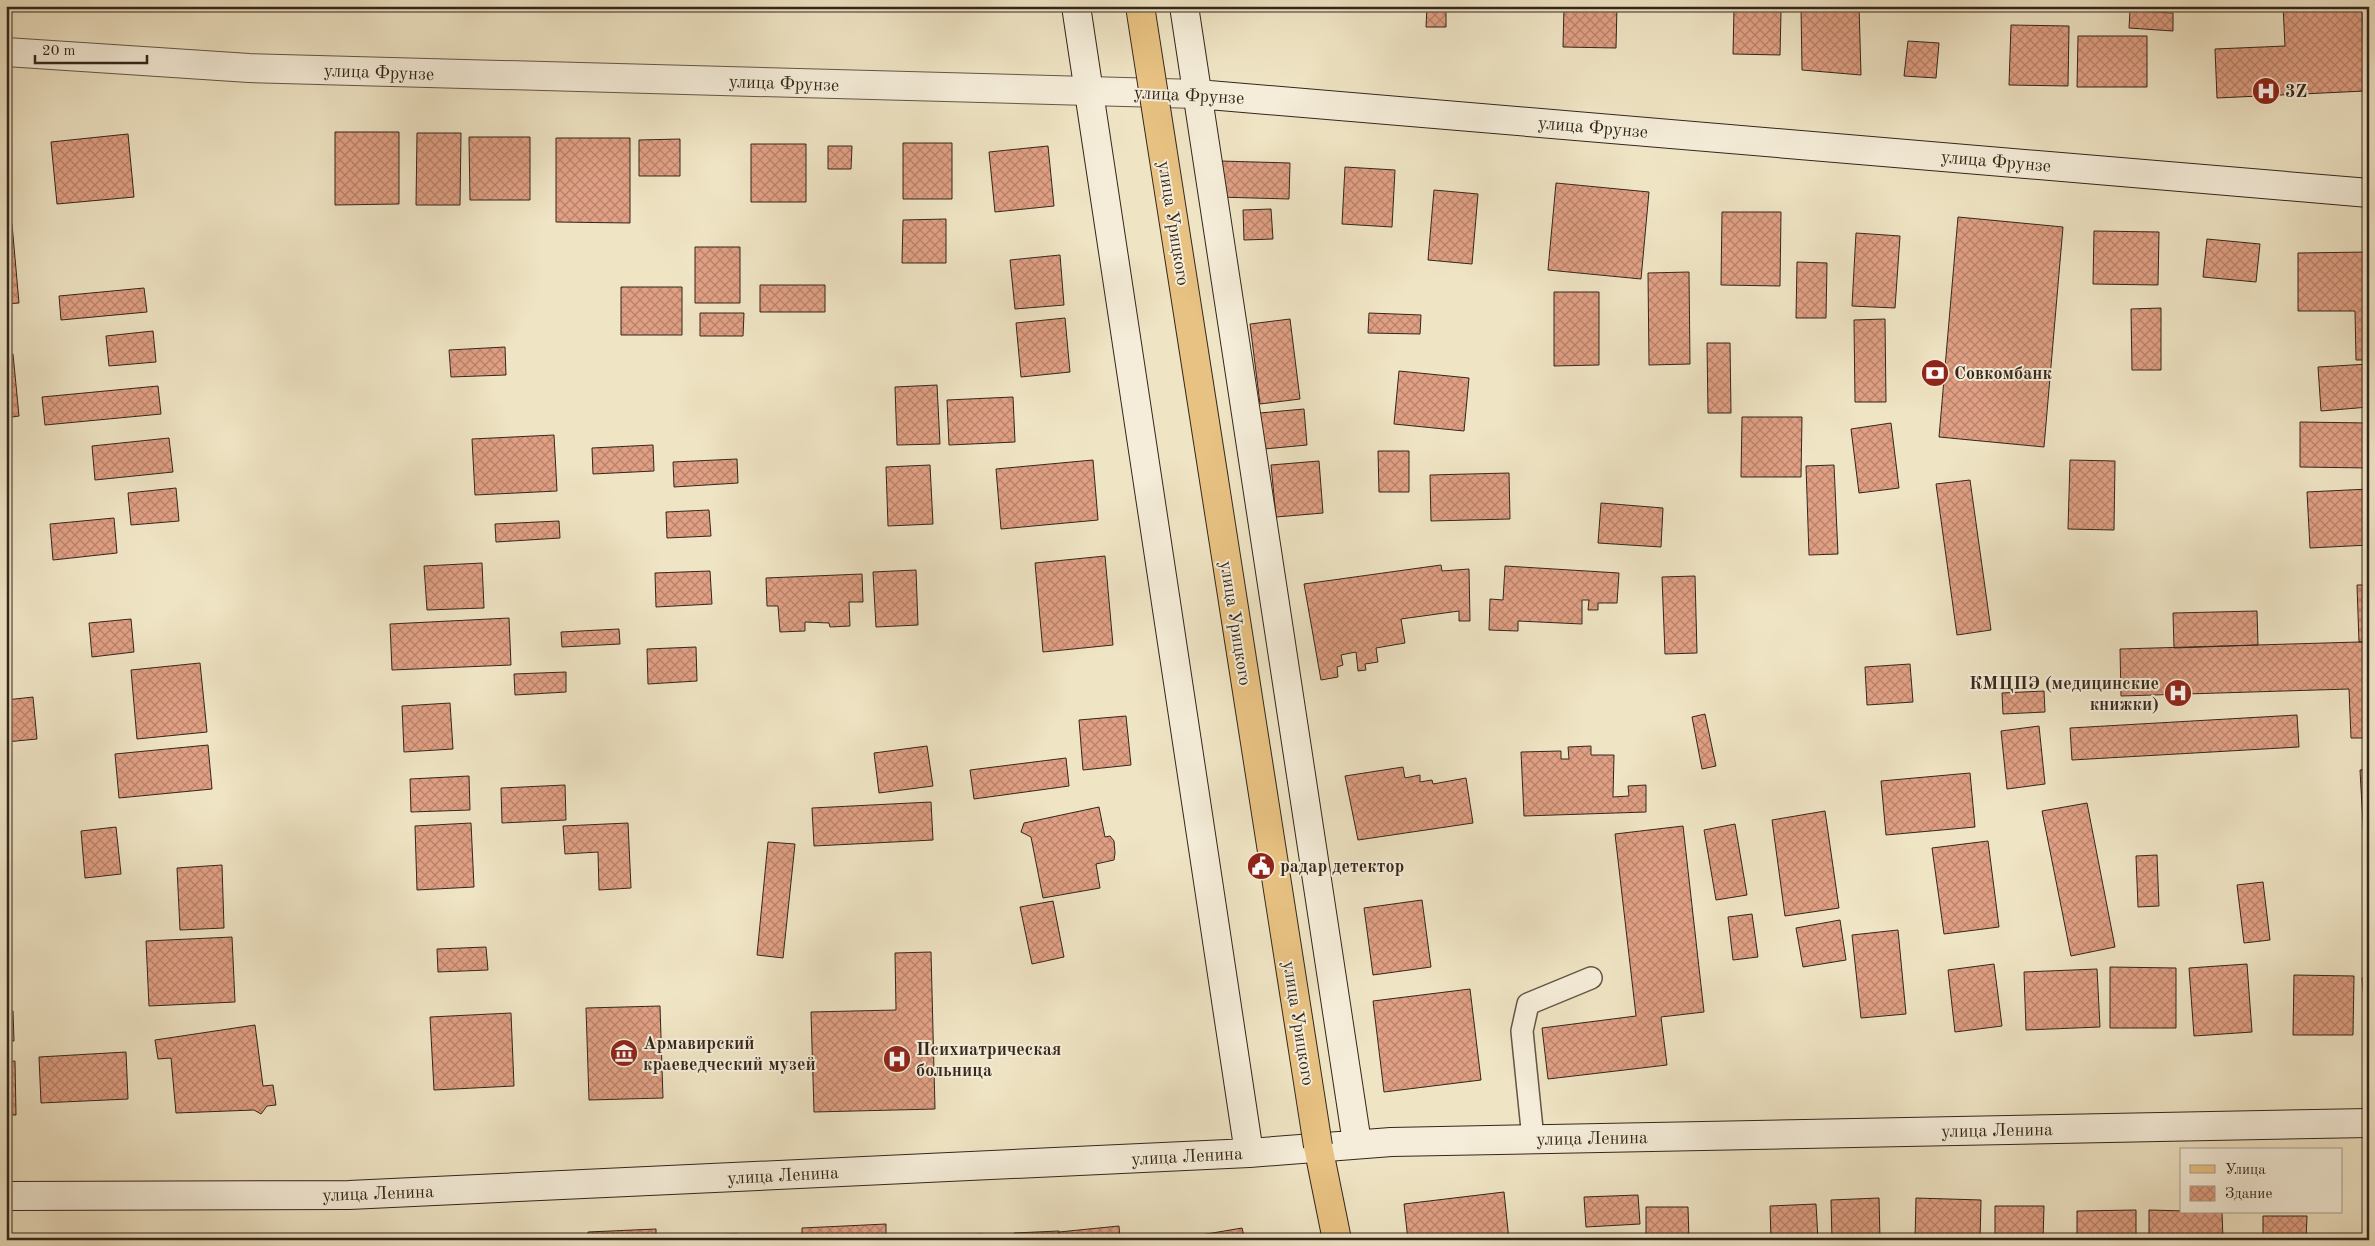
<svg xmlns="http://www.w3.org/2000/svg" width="2375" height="1246" viewBox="0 0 2375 1246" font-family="'Old Standard TT',serif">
	<defs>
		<pattern id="building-cross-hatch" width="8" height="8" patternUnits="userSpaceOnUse" patternTransform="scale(1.25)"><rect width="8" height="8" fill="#e1a084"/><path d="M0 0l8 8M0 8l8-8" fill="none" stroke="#b7826b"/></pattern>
	</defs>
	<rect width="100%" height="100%" fill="#efe4c4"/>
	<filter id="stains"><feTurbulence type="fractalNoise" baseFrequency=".004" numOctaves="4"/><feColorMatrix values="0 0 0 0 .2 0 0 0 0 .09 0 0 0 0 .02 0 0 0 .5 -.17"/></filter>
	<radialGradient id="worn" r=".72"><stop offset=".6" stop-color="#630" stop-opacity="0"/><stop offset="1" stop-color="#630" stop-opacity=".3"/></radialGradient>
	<!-- building -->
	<path fill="url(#building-cross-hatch)" stroke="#34261b" d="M1427,6H1446V27H1426Z
		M1564,6H1617L1616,48L1563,47Z
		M1801,6H1859L1861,75L1802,70Z
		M2283,6H2362L2365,91L2217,98L2215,49L2285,46Z
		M1734,9L1781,12L1780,55L1733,54Z
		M2130,11L2173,13V31L2129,28Z
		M2011,25L2069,26L2068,86L2009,85Z
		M2078,36H2147V87H2077Z
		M1908,41L1939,43L1936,78L1904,76Z
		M335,132H399V204L335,205Z
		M417,133H461L460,205H416Z
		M128,134L134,197L57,204L51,142Z
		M469,137H530V200H470Z
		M556,138H630V223L556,222Z
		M680,139V176H639V140Z
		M903,143H952V199H903Z
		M751,144H806V202H751Z
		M828,146H852L851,169H828Z
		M1048,146L1054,206L995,212L989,152Z
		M1220,161L1290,163L1289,199L1218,197Z
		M1345,167L1395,170L1392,227L1342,224Z
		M1556,183L1649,192L1641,279L1548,270Z
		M1434,190L1478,194L1472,264L1428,260Z
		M1271,209L1273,239L1244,240L1243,210Z
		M1722,212H1781L1780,286L1721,285Z
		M1958,217L2063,227L2044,447L1939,437Z
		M946,219V263H902L903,220Z
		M12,224L19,303L6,304V225Z
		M2094,231L2159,232L2158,285L2093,284Z
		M1856,233L1900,236L1895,308L1852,306Z
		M2207,239L2260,244L2256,282L2203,277Z
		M695,247H740V303H695Z
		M2369,252V360H2356L2355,311H2298V253Z
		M1060,255L1064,305L1015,309L1010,260Z
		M1797,262L1827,263L1826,318H1796Z
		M1689,272L1690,364L1649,365L1648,273Z
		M760,285H825V312H760Z
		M621,287H682V335H621Z
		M144,288L147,312L61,320L59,296Z
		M1554,292H1599V365L1554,366Z
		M2161,308V370H2132L2131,309Z
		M700,313H744L743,336H700Z
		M1369,313L1421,315L1420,334L1368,333Z
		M1065,318L1070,372L1021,377L1016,323Z
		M1290,319L1300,399L1260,404L1250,324Z
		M1885,319L1886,402H1855L1854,320Z
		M153,331L156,362L109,366L106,336Z
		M1707,343H1730L1731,413H1708Z
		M505,347L506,375L451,377L449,350Z
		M13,354L19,416L6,418V355Z
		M2369,364V407L2321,411L2318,367Z
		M1399,371L1469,378L1464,431L1394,424Z
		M937,385L940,444L897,445L895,387Z
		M158,386L161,414L45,425L42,397Z
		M1013,397L1015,442L949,445L947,400Z
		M1304,409L1307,445L1264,449L1260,413Z
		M1742,417H1802L1801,477H1741Z
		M2300,422L2369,423V468L2300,467Z
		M1891,423L1899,488L1859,493L1851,429Z
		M554,435L557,491L475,495L472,439Z
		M169,438L173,472L95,480L92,446Z
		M653,445L654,471L593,474L592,448Z
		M1378,451H1409V492H1379Z
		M737,459L738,483L674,487L673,462Z
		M1093,460L1098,520L1001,529L996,469Z
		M2070,460L2115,461L2114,530L2068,529Z
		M1319,461L1323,513L1276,517L1271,465Z
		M930,465L933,524L888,526L886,467Z
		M1834,465L1838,554L1809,555L1806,466Z
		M1509,473L1510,519L1431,521L1430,475Z
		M1970,480L1991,630L1957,635L1936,484Z
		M176,488L179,521L131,525L128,493Z
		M2369,489V545L2310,548L2307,492Z
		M1601,503L1663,508L1661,547L1598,543Z
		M709,510L711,536L667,538L666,512Z
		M114,518L117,553L53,560L50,524Z
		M559,521L560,538L496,542L495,524Z
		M1105,556L1113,645L1043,652L1035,563Z
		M482,563L484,608L427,610L424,566Z
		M1441,565L1442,571L1469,569L1470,621H1459V611L1401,619L1405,643L1376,648L1378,662L1365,664L1366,670L1358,671L1356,652L1341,655L1343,665L1337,667L1338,677L1321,680L1304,584Z
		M1505,566L1619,573L1617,603H1598V610H1588L1589,600H1582V624L1518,621V631L1489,630L1490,599L1503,600Z
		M916,570L918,625L876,627L873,572Z
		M710,571L712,604L656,607L655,573Z
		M862,574L863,602H849L850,626L830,627L829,623L805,622V631L780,632L778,606H767L766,578Z
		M1695,576L1697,653L1665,654L1662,577Z
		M2357,585H2369V642H2359Z
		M2257,611L2258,645L2174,648L2173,613Z
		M509,618L511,665L392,670L390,624Z
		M131,619L134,652L92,657L89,623Z
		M619,629L620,644L562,647L561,632Z
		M2359,642H2369V738H2351L2349,689L2121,696L2120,649Z
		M696,647L697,681L648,684L647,649Z
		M200,663L207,732L137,739L131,670Z
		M1910,664L1913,702L1867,705L1865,667Z
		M566,672V692L515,695L514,674Z
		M2044,691L2045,712L2003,714L2002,693Z
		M33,697L37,739L6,742V700Z
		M450,703L453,749L404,752L402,706Z
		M1705,714L1716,766L1702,769L1692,717Z
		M2297,715L2299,747L2072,760L2070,728Z
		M1126,716L1131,765L1083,770L1079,720Z
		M2039,726L2045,784L2007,789L2001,731Z
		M208,745L212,789L119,798L115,754Z
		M927,746L933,786L879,793L874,753Z
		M1591,746V755H1614L1613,797L1629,796L1628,786L1646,785V812L1524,816L1521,752L1561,751V759H1569L1568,747Z
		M1066,758L1069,786L974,799L970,770Z
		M1403,767L1405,778L1420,775V782L1432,780L1433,784L1466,778L1473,823L1358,840L1345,776Z
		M2369,769V842H2364L2360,770Z
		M1970,773L1975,827L1886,835L1881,781Z
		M469,776L470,810L411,812L410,779Z
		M565,785L566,820L502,823L501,788Z
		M931,802L933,840L814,846L812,808Z
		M2087,803L2115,947L2071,956L2042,811Z
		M1099,807L1105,837L1110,836L1114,841L1115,853L1114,860L1096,864L1100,888L1043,898L1031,837L1021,832L1024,823Z
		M1825,811L1839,908L1785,916L1772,820Z
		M471,823L474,887L417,890L415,826Z
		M628,823L631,888L599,890L598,852L565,854L563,826Z
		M1735,824L1747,895L1716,900L1704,830Z
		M1683,826L1704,1012L1661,1017L1667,1065L1548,1079L1542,1028L1636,1016L1615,834Z
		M116,827L121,874L85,878L81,831Z
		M1988,841L1999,927L1944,934L1932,848Z
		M768,842L795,844L783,958L757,955Z
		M2157,855L2159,906L2138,907L2136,856Z
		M222,865L224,928L180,930L177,868Z
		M2263,882L2270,940L2244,943L2237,885Z
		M1422,900L1431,967L1373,975L1364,908Z
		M1053,901L1064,957L1032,964L1020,907Z
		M1752,914L1758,957L1733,960L1728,917Z
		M1840,920L1846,960L1803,967L1796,928Z
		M1898,930L1906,1014L1861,1018L1852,935Z
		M232,937L235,1002L149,1006L146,941Z
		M486,947L488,970L438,972L437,949Z
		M931,952L935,1109L814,1112L811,1012L896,1010L895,953Z
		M1994,964L2002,1026L1955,1032L1948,970Z
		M2247,964L2252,1032L2194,1036L2189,968Z
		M2110,967L2176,968V1028H2110Z
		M2097,969L2100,1027L2026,1030L2024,972Z
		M2294,975L2354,976L2353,1035H2293Z
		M2369,977V1035L2367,1036L2362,978Z
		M1470,989L1481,1080L1384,1092L1373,1001Z
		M660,1006L663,1098L589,1100L586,1008Z
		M13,1011L14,1041H6V1012Z
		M511,1013L514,1086L434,1090L430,1017Z
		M255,1025L263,1086L273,1085L276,1105L267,1106L261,1114L254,1110L176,1113L171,1058L158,1059L155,1040Z
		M126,1052L128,1099L41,1103L39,1057Z
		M15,1061L16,1115H6V1062Z
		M1504,1192L1509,1240H1408L1404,1204Z
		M1638,1195L1640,1224L1586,1227L1584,1197Z
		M1879,1198L1880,1240H1832L1831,1200Z
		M1916,1198L1981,1200L1980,1240H1915Z
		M1816,1204L1818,1240H1771L1770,1206Z
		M1995,1206H2044L2043,1240H1995Z
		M1646,1207H1688L1689,1240H1646Z
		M2136,1210V1240H2077V1211Z
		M2149,1210L2222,1212L2223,1240H2149Z
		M2263,1216H2307L2306,1240H2263Z
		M886,1224V1240H802V1228Z
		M1119,1226L1120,1240H1059V1232Z
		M1242,1228L1245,1240H1171Z
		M656,1229V1240H589L588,1232Z
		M1059,1231V1240H1014V1233Z
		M738,1234V1240H704L703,1235Z
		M982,1234L983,1240H909V1238Z"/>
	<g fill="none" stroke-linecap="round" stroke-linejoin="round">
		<defs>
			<path id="lane" d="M1533,1139L1522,1031L1528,1004L1591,978"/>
			<path id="street" d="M6,52L249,68L1197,94"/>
			<path id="secondary" d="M1076,6L1249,1153
				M1184,6L1357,1143
				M1197,94L2369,193
				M6,1196L349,1195L1249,1153L1391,1142L2369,1123"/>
			<path id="primary" d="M1318,1146L1337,1240"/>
		</defs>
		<!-- lane casing -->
		<use href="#lane" stroke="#635645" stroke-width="24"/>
		<!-- street casing -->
		<use href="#street" stroke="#635645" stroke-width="30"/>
		<!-- secondary casing -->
		<use href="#secondary" stroke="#34261b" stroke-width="30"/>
		<!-- primary casing -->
		<use href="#primary" stroke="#34261b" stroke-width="30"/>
		<!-- lane -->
		<use href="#lane" stroke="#f5edd9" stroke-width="21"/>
		<!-- street -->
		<use href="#street" stroke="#f5edd9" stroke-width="28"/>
		<!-- secondary -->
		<use href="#secondary" stroke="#f5edd9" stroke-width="28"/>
		<!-- primary -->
		<use href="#primary" stroke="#e8c282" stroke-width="28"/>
		<defs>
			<path id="primary-bridge" d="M1140,6L1318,1146"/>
		</defs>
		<!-- primary-bridge casing -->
		<use href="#primary-bridge" stroke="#34261b" stroke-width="30" stroke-linecap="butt"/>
		<!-- primary-bridge -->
		<use href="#primary-bridge" stroke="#e8c282" stroke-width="28"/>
	</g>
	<!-- icons -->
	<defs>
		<symbol id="hospital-disc" viewBox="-11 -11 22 22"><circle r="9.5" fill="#8f2418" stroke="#f5edd9"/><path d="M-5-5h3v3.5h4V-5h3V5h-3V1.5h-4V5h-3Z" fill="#fff"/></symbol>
		<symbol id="bank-disc" viewBox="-11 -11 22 22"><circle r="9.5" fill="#8f2418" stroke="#f5edd9"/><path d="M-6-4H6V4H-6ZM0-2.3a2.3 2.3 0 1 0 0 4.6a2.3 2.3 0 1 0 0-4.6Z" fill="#fff"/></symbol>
		<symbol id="civic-disc" viewBox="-11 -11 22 22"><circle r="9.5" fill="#8f2418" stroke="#f5edd9"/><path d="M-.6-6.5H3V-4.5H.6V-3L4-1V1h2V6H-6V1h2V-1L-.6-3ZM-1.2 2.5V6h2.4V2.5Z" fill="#fff"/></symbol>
		<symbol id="museum-disc" viewBox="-11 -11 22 22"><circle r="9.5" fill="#8f2418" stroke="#f5edd9"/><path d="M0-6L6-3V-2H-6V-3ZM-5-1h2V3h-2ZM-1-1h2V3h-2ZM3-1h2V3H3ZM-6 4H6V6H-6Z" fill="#fff"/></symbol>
	</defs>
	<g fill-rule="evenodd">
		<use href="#hospital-disc" x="2250" y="75" width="32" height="32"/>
		<use href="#bank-disc" x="1919" y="357" width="32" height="32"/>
		<use href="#hospital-disc" x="2162" y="677" width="32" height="32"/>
		<use href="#civic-disc" x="1245" y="850" width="32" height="32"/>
		<use href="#museum-disc" x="608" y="1037" width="32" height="32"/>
		<use href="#hospital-disc" x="881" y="1043" width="32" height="32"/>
	</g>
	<g text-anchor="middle" stroke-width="4" stroke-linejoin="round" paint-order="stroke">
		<!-- street labels -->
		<g font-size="18" fill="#34261b" stroke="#f5edd9">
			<text transform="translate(379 72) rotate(2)" y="6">улица Фрунзе</text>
			<text transform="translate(784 83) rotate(2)" y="6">улица Фрунзе</text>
			<text transform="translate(1189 95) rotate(3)" y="6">улица Фрунзе</text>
			<text transform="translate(1593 127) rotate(5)" y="6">улица Фрунзе</text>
			<text transform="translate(1996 161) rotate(5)" y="6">улица Фрунзе</text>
			<text transform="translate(1174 223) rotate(81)" y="6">улица Урицкого</text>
			<text transform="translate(1236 623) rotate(81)" y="6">улица Урицкого</text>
			<text transform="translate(1299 1023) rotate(81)" y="6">улица Урицкого</text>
			<text transform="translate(1997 1130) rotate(-1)" y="6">улица Ленина</text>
			<text transform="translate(1592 1138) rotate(-1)" y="6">улица Ленина</text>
			<text transform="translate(1187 1156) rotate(-3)" y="6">улица Ленина</text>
			<text transform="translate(783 1175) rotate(-3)" y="6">улица Ленина</text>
			<text transform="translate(378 1193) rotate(-2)" y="6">улица Ленина</text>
		</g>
		<!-- poi labels -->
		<g font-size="18" font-weight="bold" fill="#34261b" stroke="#f5edd9" text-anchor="start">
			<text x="2285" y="97">3Z</text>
			<text x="1954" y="379">Совкомбанк</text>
			<text x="2159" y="689" text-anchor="end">КМЦПЭ (медицинские<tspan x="2159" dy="21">книжки)</tspan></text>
			<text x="1280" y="872">радар детектор</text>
			<text x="643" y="1049">Армавирский<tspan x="643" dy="21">краеведческий музей</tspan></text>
			<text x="916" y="1055">Психиатрическая<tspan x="916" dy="21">больница</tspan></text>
		</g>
	</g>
	<!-- margin -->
	<rect width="2375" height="1246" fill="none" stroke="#efe4c4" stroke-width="25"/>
	<rect x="8" y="8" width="2360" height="1231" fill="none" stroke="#34261b" stroke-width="2.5"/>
	<rect x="12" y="12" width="2350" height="1221" fill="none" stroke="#34261b"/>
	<!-- legend -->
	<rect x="2180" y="1148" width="162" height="65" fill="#f5edd9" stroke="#a89d8d"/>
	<rect x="2190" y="1165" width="25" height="8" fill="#e8c282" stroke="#a89d8d"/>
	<text x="2225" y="1174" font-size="15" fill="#34261b">Улица</text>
	<rect x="2190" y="1186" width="25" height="15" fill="url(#building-cross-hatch)" stroke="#a89d8d"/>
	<text x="2225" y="1198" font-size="15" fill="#34261b">Здание</text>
	<!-- scale -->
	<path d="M35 55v8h112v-8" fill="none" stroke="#34261b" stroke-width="2.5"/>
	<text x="42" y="55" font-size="15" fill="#34261b" stroke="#f5edd9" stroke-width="4" paint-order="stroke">20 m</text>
	<rect width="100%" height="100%" filter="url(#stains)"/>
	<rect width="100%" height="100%" fill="url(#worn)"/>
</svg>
